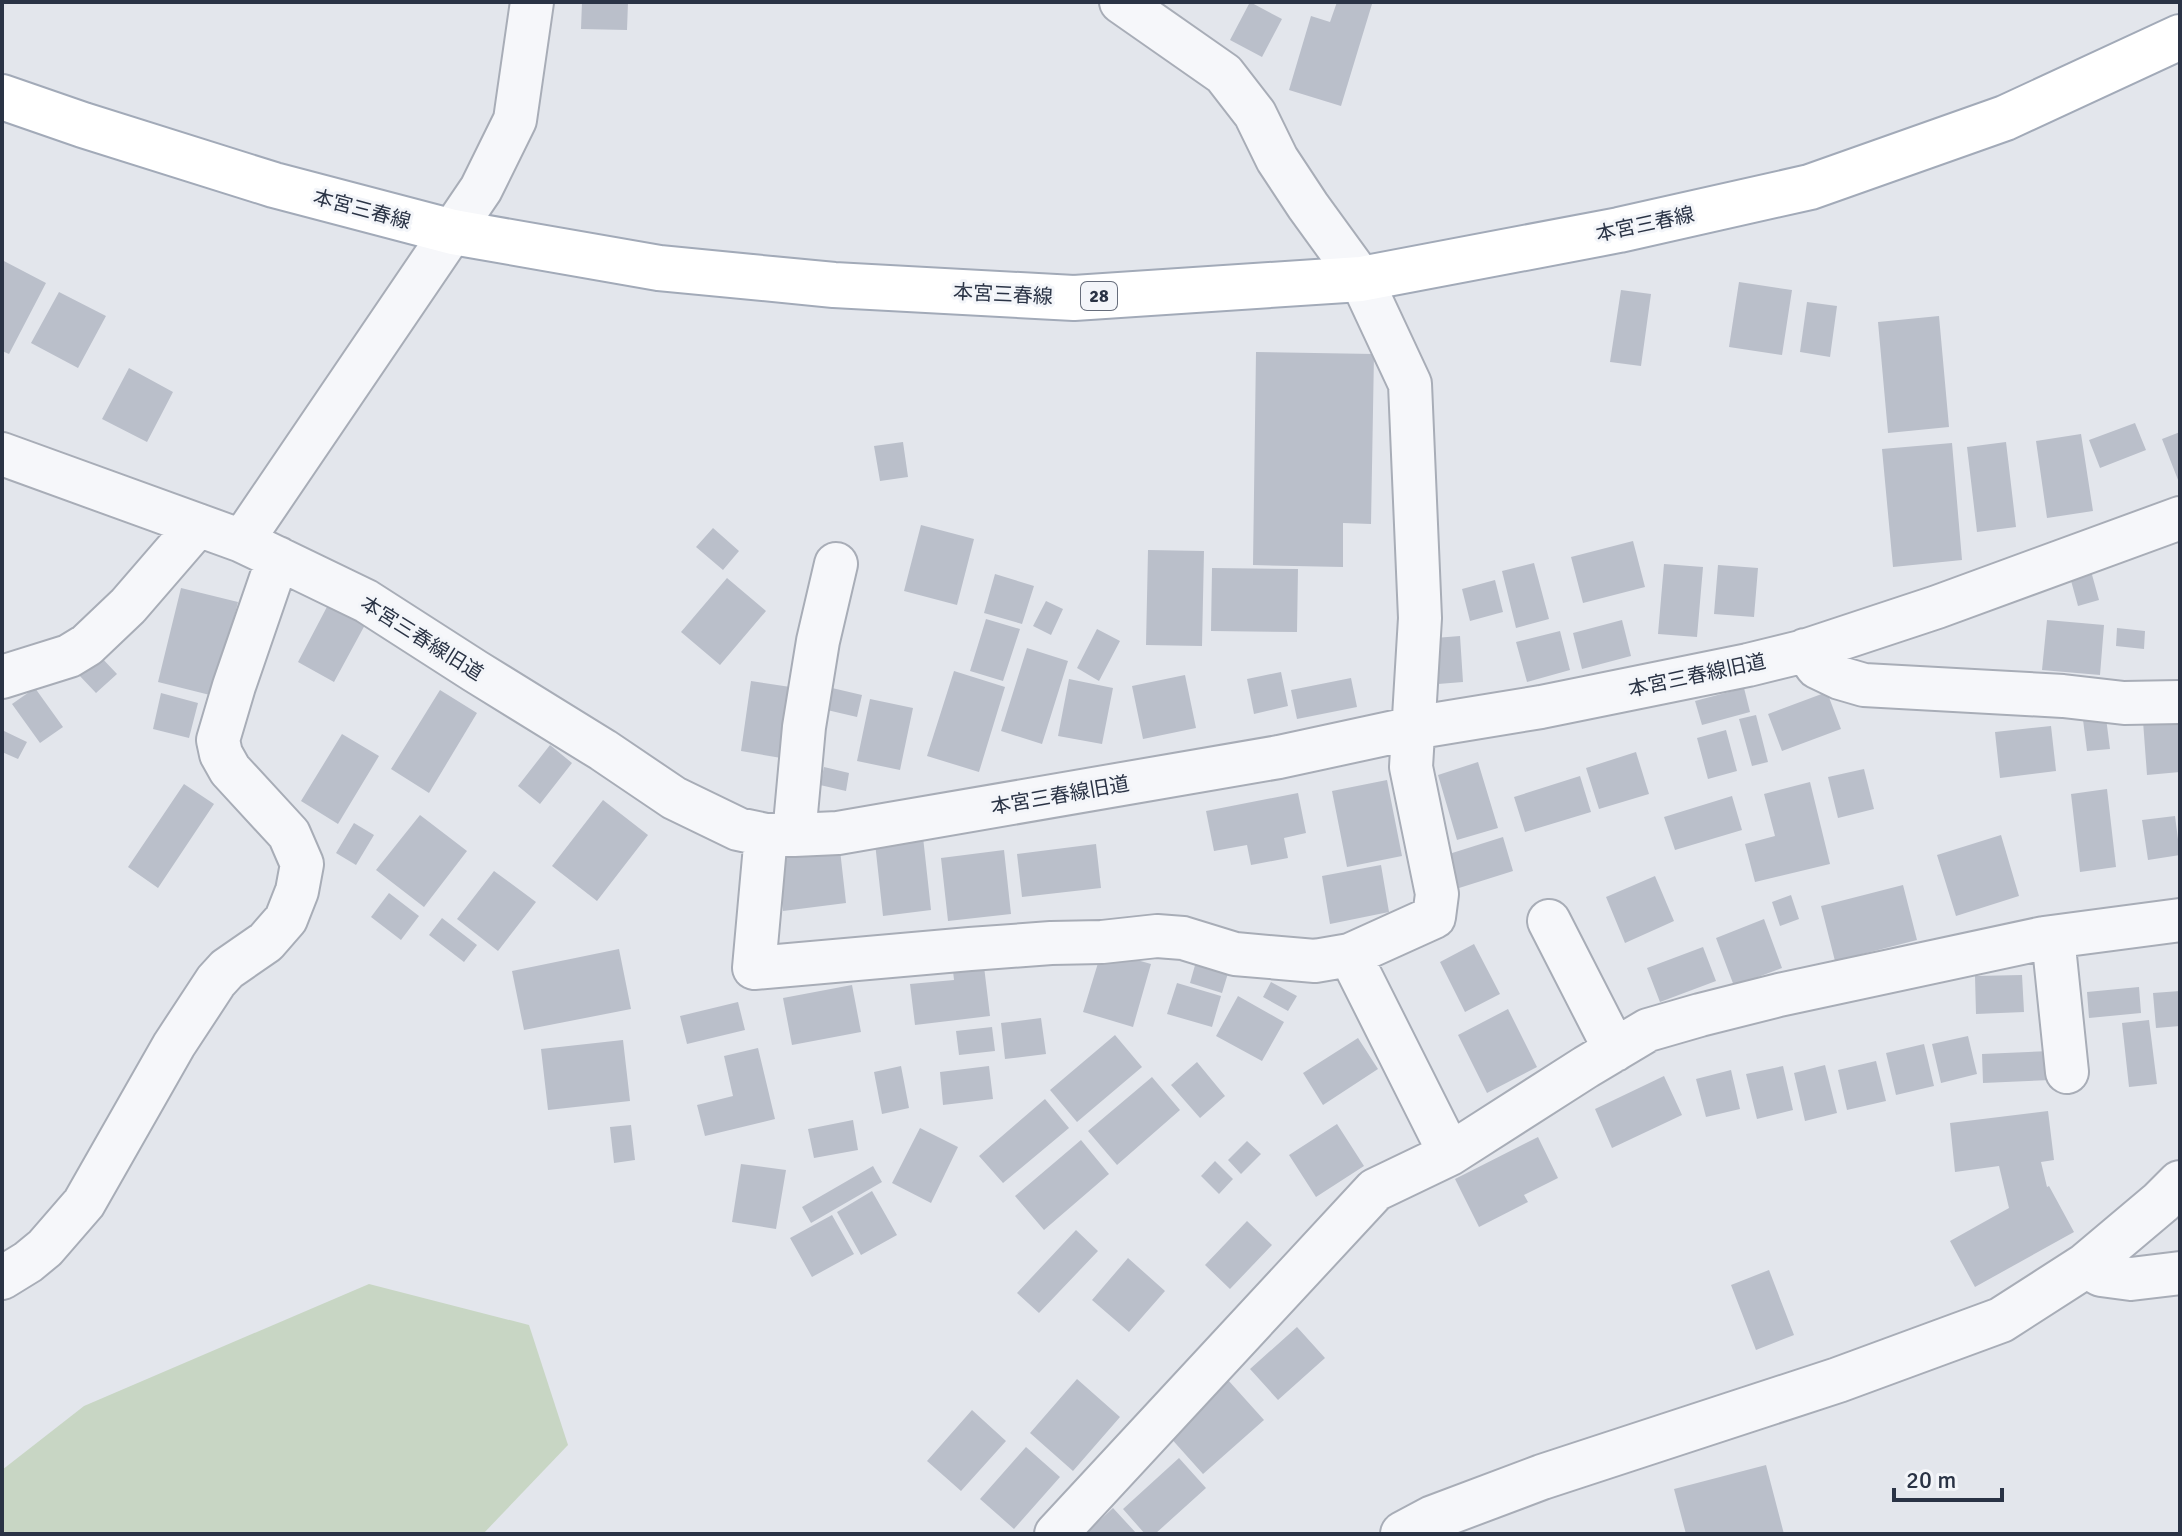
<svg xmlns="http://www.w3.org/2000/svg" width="2182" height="1536" viewBox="0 0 2182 1536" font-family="Signika,'Noto Sans JP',sans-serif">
	<rect width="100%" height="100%" fill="#e3e6ec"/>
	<!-- green -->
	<path fill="#c8d6c4" d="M369,1284L529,1325L568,1445L483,1534H2V1470L84,1406Z"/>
	<!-- building -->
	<path fill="#babfca" d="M582,2H628L627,30L581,29Z
		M1250,2L1282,19L1262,57L1230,40Z
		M1337,2H1364L1372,4L1341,106L1289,90L1311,16L1330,22Z
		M2,260L46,283L9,354L2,351Z
		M1739,282L1792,290L1782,355L1729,347Z
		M1621,290L1651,294L1641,366L1610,362Z
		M59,292L106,316L78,368L31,343Z
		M1807,302L1837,306L1830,357L1800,352Z
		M1939,316L1949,427L1888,433L1878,322Z
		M1256,352L1374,354L1371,524L1343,523V567L1253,565Z
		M129,368L173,392L147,442L102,419Z
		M2135,423L2146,450L2100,468L2089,440Z
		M2180,432V485L2162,439Z
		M2081,434L2093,511L2047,518L2036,441Z
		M903,442L908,477L880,481L874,446Z
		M2006,442L2016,527L1977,532L1967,447Z
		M1952,443L1962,560L1893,567L1882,449Z
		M921,525L974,539L957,605L904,591Z
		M713,528L739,551L723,570L696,547Z
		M1633,541L1645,587L1583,603L1571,557Z
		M1148,550L1204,551L1202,646L1146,645Z
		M1534,563L1549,619L1516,628L1502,571Z
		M1664,564L1703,567L1697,637L1658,634Z
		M1718,565L1758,568L1754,617L1714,614Z
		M1212,568L1298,569L1297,632L1211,631Z
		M2091,571L2099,600L2078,606L2070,577Z
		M995,574L1034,586L1022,624L984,613Z
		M727,578L766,611L720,665L681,632Z
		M1495,580L1503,612L1470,621L1462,589Z
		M181,588L238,602L214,696L158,682Z
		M1046,601L1063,609L1051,635L1033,626Z
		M329,603L366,623L334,682L298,662Z
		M986,619L1020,629L1003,681L970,671Z
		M1622,620L1631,656L1582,669L1573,633Z
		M2047,620L2104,625L2100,675L2042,670Z
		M2117,628L2145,631L2144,649L2116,646Z
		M1097,629L1120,641L1099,681L1077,668Z
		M1560,631L1570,670L1527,682L1516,642Z
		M1460,636L1463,682L1438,684L1435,638Z
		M1027,648L1068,661L1042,744L1001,731Z
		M99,655L117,674L96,693L78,674Z
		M954,671L1005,687L979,772L927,756Z
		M1281,672L1288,706L1254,714L1247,679Z
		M1185,675L1196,728L1143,739L1132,686Z
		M1351,678L1357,707L1297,719L1291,690Z
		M1069,679L1113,688L1102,744L1058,736Z
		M751,681L797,688L787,759L741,751Z
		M35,688L63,727L40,743L12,704Z
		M832,688L862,695L857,717L827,710Z
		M1744,688L1750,712L1702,725L1695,701Z
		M440,690L477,713L429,793L391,769Z
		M1827,692L1841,729L1782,751L1768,714Z
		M161,693L198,703L189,738L153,729Z
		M870,699L913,708L900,770L857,761Z
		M2105,710L2110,749L2087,751L2082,712Z
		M1756,715L1768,762L1752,766L1739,719Z
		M2180,718V772L2147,775L2143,721Z
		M2051,726L2056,771L2000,778L1995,732Z
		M2,730L27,742L18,759L2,752Z
		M1726,730L1737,771L1708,779L1697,738Z
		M342,734L379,756L338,824L301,801Z
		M550,745L572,763L540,804L518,786Z
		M1636,752L1649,794L1599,809L1586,768Z
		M1478,762L1498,828L1457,840L1438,775Z
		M824,767L849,773L846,791L820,785Z
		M1864,769L1874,809L1838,818L1828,777Z
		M1580,776L1591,812L1525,832L1514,797Z
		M1387,780L1402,856L1347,867L1332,791Z
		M1810,782L1830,864L1755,882L1745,844L1775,836L1764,794Z
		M184,784L214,804L158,888L128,867Z
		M2107,789L2116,867L2080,872L2071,794Z
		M1298,793L1306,833L1284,838L1288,858L1251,865L1247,845L1214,851L1206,811Z
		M1732,796L1742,830L1675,850L1664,817Z
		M603,800L648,835L597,901L552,866Z
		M420,815L467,851L424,907L376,870Z
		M2175,816L2180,855L2148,860L2142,820Z
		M354,823L374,835L356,865L336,853Z
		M2001,835L2019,896L1956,916L1937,855Z
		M923,837L931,910L883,916L875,843Z
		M1503,837L1513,871L1459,888L1449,854Z
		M1096,844L1101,888L1022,897L1017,854Z
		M840,850L846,903L783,911L777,857Z
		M1004,850L1011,914L948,921L941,858Z
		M1381,865L1389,912L1330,924L1322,876Z
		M494,871L536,902L498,951L457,919Z
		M1655,876L1674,921L1625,943L1606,897Z
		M1903,885L1917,940L1835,961L1821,906Z
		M389,893L419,916L401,940L371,917Z
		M1791,895L1799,919L1780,926L1772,902Z
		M442,918L477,945L464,962L429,935Z
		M1764,919L1782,968L1734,986L1716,938Z
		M1474,944L1500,994L1465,1012L1440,962Z
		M1703,947L1716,981L1660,1002L1647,968Z
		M619,949L631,1009L524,1030L512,971Z
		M982,950L990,1016L915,1025L910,984L954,980L951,953Z
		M1102,950L1151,964L1133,1027L1083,1012Z
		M1199,951L1232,960L1222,993L1190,983Z
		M2022,975L2024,1012L1976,1014L1975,976Z
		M1271,982L1297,996L1288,1011L1263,997Z
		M1177,983L1221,996L1212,1027L1167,1014Z
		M852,985L861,1032L792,1045L783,998Z
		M2139,987L2141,1013L2089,1018L2087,992Z
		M2180,991V1026L2156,1028L2153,993Z
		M1238,996L1284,1022L1262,1061L1216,1036Z
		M738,1002L745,1030L687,1044L680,1016Z
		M1508,1009L1537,1067L1487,1093L1458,1035Z
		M1041,1018L1046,1054L1005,1059L1001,1023Z
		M2149,1020L2157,1084L2129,1087L2122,1023Z
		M992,1027L995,1051L959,1055L956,1031Z
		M1115,1035L1142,1067L1077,1122L1050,1090Z
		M1968,1036L1977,1074L1941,1083L1932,1044Z
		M1358,1038L1378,1069L1323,1105L1303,1073Z
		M623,1040L630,1101L548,1110L541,1049Z
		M1924,1044L1934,1086L1896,1095L1886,1053Z
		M758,1048L775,1119L705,1136L697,1105L733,1096L724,1056Z
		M2051,1051V1080L1983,1083L1982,1054Z
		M1876,1061L1886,1101L1847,1110L1838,1070Z
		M1197,1062L1225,1096L1200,1118L1171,1085Z
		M1825,1065L1837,1113L1805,1121L1794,1073Z
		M901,1066L909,1108L882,1114L874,1072Z
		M989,1066L993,1099L943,1105L940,1072Z
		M1783,1066L1793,1110L1757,1119L1746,1074Z
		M1731,1070L1740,1109L1706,1117L1696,1079Z
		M1664,1076L1682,1115L1612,1148L1595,1109Z
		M1152,1077L1180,1110L1117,1165L1088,1131Z
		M1045,1099L1069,1128L1003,1183L979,1156Z
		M2048,1111L2054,1160L2041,1162L2047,1187L2049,1186L2074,1232L1975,1287L1950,1241L2009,1208L1999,1166L1955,1172L1950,1123Z
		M853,1120L858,1150L814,1158L808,1129Z
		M1337,1124L1364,1166L1316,1197L1289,1155Z
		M631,1125L635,1160L614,1163L610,1127Z
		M920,1128L958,1147L931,1203L892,1183Z
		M1538,1137L1558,1178L1524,1195L1528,1202L1479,1227L1455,1179Z
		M1081,1140L1109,1174L1044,1230L1015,1196Z
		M1247,1141L1261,1154L1241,1174L1228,1160Z
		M1215,1161L1233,1179L1219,1194L1201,1176Z
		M741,1164L786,1170L776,1229L732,1222Z
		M873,1166L882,1182L811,1223L802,1207Z
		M872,1191L897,1235L861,1255L837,1212Z
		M832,1215L854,1254L812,1277L790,1238Z
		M1247,1221L1272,1245L1230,1289L1205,1265Z
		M1076,1230L1098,1251L1039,1313L1017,1293Z
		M1128,1258L1165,1291L1129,1332L1092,1300Z
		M1769,1270L1794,1335L1756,1350L1731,1285Z
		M1297,1327L1325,1358L1278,1400L1250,1369Z
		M1077,1379L1120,1417L1073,1471L1030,1433Z
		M1228,1380L1264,1420L1203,1474L1168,1435Z
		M972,1410L1006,1441L961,1491L927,1461Z
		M1026,1447L1060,1477L1014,1529L980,1499Z
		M1179,1458L1206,1488L1155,1534H1145L1123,1509Z
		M1766,1465L1784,1534H1686L1674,1489Z
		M1113,1508L1137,1534H1085Z"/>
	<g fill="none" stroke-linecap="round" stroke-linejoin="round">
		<defs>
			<path id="minor" d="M2,454L242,541L366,601L475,671L603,750L674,798L738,829L766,835H794L838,833L890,824L1279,757L1413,728L1541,707L1748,665L1801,652L1937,607L2180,518
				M242,541L481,189L515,120L532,2
				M1805,650L1817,667L1840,678L1864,685L2063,696L2124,703L2180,702
				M2,677L69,656L87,645L128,606L198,525
				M766,835L754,968L970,949L1051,943L1102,942L1157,936L1183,938L1235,954L1315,961L1350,955L1434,917L1437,894L1411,767L1420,618L1410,384L1361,279L1308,206L1277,159L1255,114L1224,74L1121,2
				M794,835L804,727L818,641L836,564
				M1549,921L1615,1050
				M2053,937L2067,1072
				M1350,955L1450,1154
				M2085,1266L2101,1275L2131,1279L2180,1273
				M2,1278L28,1262L45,1248L84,1203L174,1045L216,981L227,969L266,942L286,919L297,891L302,864L289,834L230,770L221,754L218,740L234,686L278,558
				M1056,1534L1375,1190L1450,1154L1586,1067L1648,1030L1700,1015L1779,995L2044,938L2180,920"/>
			<path id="tertiary" d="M1403,1534L1433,1518L1542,1477L1838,1380L2001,1320L2085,1266L2161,1202L2180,1183"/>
			<path id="primary" d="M2,97L83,125L274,185L453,232L659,268L834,285L1074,298L1361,279L1619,230L1810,187L2005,118L2180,37"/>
		</defs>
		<!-- minor casing -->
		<use href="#minor" stroke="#a8adb7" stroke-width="46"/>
		<!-- tertiary casing -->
		<use href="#tertiary" stroke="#a8adb7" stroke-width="48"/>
		<!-- primary casing -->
		<use href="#primary" stroke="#a2aab8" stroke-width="48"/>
		<!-- minor -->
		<use href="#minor" stroke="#f6f7fa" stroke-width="42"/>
		<!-- tertiary -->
		<use href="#tertiary" stroke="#f6f7fa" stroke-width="44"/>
		<!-- primary -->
		<use href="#primary" stroke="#fff" stroke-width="44"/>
	</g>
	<g text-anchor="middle" stroke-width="6" stroke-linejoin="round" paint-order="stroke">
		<!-- shield labels -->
		<rect fill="#f3f5f9" stroke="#666d7b" stroke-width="2" x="1081" y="282" width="36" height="28" rx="6"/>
		<g font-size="18" font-weight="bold" fill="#2a3345">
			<text x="1099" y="302">28</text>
		</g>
		<!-- street labels -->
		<g font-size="20" fill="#2a3345" stroke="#f3f5f9">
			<text transform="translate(362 209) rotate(15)" y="7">本宮三春線</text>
			<text transform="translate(1645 224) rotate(-12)" y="7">本宮三春線</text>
			<text transform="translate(1003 294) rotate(3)" y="7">本宮三春線</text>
			<text transform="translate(422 638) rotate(32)" y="7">本宮三春線旧道</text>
			<text transform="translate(1697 675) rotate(-12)" y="7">本宮三春線旧道</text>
			<text transform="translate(1060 795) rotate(-10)" y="7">本宮三春線旧道</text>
		</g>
	</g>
	<!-- border -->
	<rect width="2182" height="1536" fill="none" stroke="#2a3345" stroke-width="8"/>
	<!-- scale -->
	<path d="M1894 1488v12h108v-12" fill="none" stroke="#2a3345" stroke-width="4"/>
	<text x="1906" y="1488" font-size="24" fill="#2a3345" stroke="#f3f5f9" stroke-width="6" paint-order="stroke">20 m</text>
</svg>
